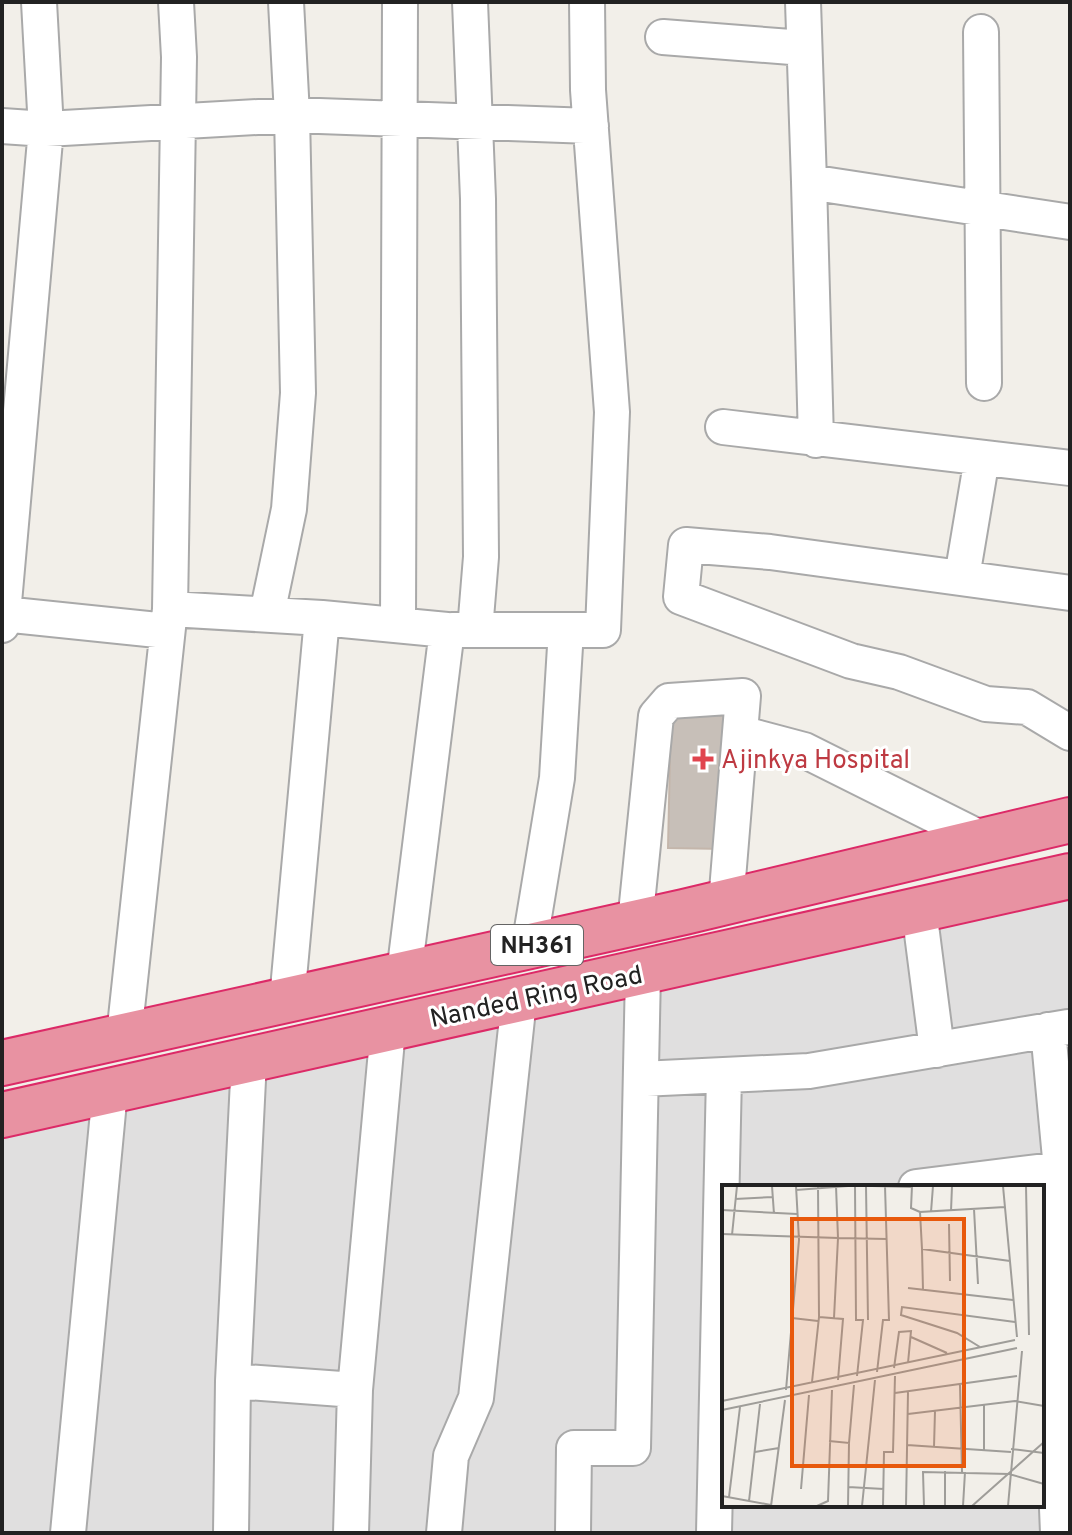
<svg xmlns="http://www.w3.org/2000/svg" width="1072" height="1535" viewBox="0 0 1072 1535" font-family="Overpass,sans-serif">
	<rect width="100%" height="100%" fill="#f2efe9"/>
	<!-- residential -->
	<path fill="#e0dfdf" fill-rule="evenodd" d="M1070,872V1533H2V1105ZM724,1187H1042V1505H724Z"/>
	<!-- building -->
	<path fill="#c7bfb8" stroke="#c4b6ab" stroke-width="2" d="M671,714L729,716L725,849L668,848Z"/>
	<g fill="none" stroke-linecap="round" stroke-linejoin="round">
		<defs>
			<path id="minor" d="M286,2L292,115L591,126
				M470,2L478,199L481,557L475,630
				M803,2L809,182
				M981,32L984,383
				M663,37L804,48
				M2,126L46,129L292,115L298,393L289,509L267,614
				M723,427L1070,468
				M816,440L809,182L1070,222
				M962,577L982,458
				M1070,593L770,552L686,545L681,597L851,661L899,672L986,704L1027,707L1070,733
				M170,609L322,618L287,1000
				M3,614L167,631
				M322,618L447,630L404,974
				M2,625L46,129L39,2
				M398,625L400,2
				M452,630H566
				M740,733L804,750L984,840
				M919,910L937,1050
				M635,923L656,716L669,701L743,696L726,903
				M529,947L557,778L566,630H603L612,412L588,90L587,2
				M1048,1030L1061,1169L1054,1435L1058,1533
				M124,1036L170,609L179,57L176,2
				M641,1079L809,1071L1068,1027
				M916,1187L1070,1168
				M233,1381L355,1390L388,1029
				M68,1533L110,1091
				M231,1533L233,1381L249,1060
				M351,1533L355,1390
				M444,1533L451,1456L476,1398L519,1000
				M573,1533L574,1448H633L643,973
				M714,1533L724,1075"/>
			<path id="highway" d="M2,1063L684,912L1070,820
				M2,1115L1070,876"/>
		</defs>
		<!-- minor casing -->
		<use href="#minor" stroke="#a9a9a9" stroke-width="38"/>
		<!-- highway casing -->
		<use href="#highway" stroke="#dc2a67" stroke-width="48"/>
		<!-- minor -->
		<use href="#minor" stroke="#fff" stroke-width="34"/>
		<!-- highway -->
		<use href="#highway" stroke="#e892a2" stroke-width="44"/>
	</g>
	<!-- markers -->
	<path fill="#e0444e" stroke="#fff" stroke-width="3" d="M699 747h8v8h8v8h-8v8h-8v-8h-8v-8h8z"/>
	<g text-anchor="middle" stroke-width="6" stroke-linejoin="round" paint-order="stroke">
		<!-- shield labels -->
		<rect fill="#fff" stroke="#646464" stroke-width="2" x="491" y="925" width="92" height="40" rx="6"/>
		<g font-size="24" font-weight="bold" fill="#222">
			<text x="537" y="953">NH361</text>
		</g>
		<!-- health labels -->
		<g font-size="26" fill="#be3a42" stroke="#fff" text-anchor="start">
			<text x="721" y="768">Ajinkya Hospital</text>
		</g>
		<!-- street labels -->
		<g font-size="26" fill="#222" stroke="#fff">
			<text transform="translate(536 996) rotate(-12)" y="9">Nanded Ring Road</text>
		</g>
	</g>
	<!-- overview -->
	<g transform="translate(722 1185)">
		<rect width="322" height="322" fill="#f2efe9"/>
		<path fill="none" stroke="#9f9d99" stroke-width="2" d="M50,1L52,29M114,1L116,53L165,54M133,1L134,135M144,1L146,135M150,1L190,2M190,1L189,23L198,27M281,1L295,152M304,1L307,150M74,5L126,1M13,14L51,12M252,24L256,99M0,25L75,29M229,26L230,1M209,27L211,1M227,39L228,96M0,49L116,53L112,133M10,50L15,1M200,64L198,27L283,22M186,103L291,115M201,105L200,64L288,76M97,132L121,134L116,195M70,133L96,136M133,135H141L135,191M189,152L225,168M258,162L235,148L179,130L180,122L293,137M172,183L177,147L189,146L186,178M155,187L161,135H167L163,1M90,197L97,132L96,1M238,200L240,287M64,205L77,55L74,1M173,208L295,191M0,216L293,155M262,219V265M0,225L295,163M186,229L293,216L322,221M107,256L127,258L132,200M185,260L289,267M212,262L213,226M289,264L322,268M33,267L57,263M223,286V321M126,302L162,304M79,304L87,210M0,311L49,320M7,312L18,222M27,316L38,219M49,321L63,215M95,321L106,316L110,205M126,321L127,258M140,321L153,195M161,321L162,267H171L173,191M184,321L186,207M202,321L201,287L287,289L322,299M241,321L243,287M250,321L322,257M286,321L300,166"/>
		<path fill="#e8590c" fill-opacity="0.15" stroke="#e8590c" stroke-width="4" d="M70,34H242V281H70Z"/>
		<rect width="322" height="322" fill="none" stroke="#222" stroke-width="4"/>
	</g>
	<!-- border -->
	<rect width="1072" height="1535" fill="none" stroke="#222222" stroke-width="8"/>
</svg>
